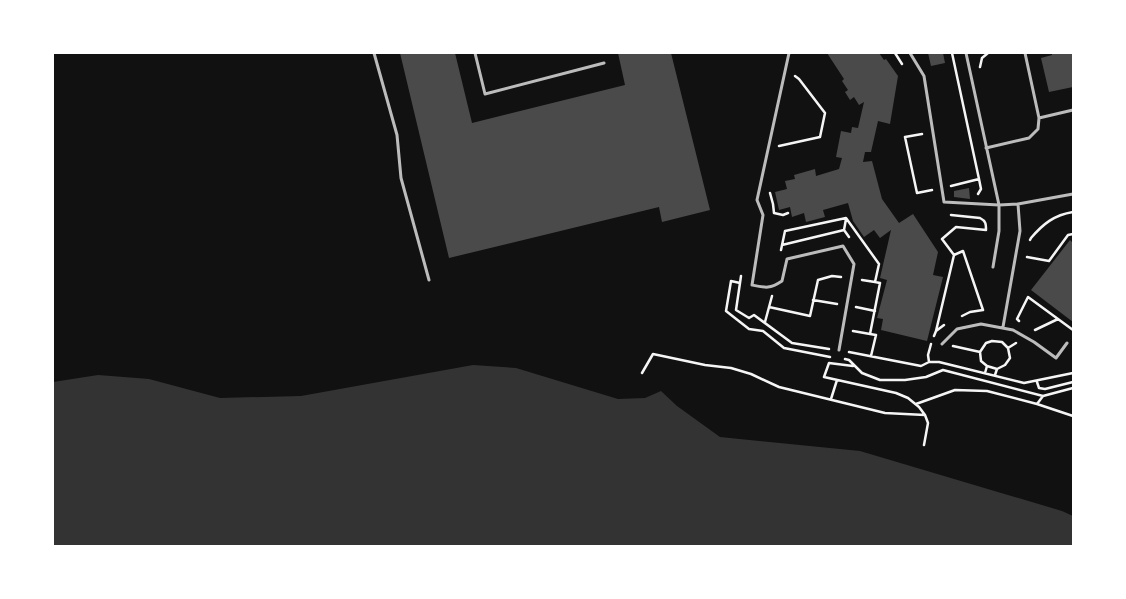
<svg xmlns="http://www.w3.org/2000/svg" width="1126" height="599" viewBox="0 0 1126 599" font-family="Roboto,sans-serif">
	<rect width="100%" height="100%" fill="#111"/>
	<!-- water -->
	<path fill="#333" d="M473,365L516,368L618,399L645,398L661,391L677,406L720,437L860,451L1062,511L1073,516V546H53V382L98,375L149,379L220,398L301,396Z"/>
	<!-- building -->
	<path fill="#4a4a4a" d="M400,53H455L472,123L625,85L618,53H671L710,210L662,222L659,207L449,258Z
		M827,53H879L884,60L886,59L898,76L890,124L878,121L871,152H865L863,162L872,161L882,199L899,223L913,214L938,252L933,275L943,277L927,341L881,330L883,319L877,318L887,280L880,278L891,230L880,238L874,230L864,237L853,221L848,203L823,210L825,217L806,222L804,213L792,217L790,207L779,210L775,192L787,189L785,181L795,179L794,175L815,169L816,176L839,169L842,158L836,157L841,131L851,133L852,127L858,128L864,102L859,105L854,97L850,100L845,92L848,90L842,81L844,79Z
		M928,53H943L945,63L931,66Z
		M1052,53H1073V87L1049,92L1041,58L1052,55Z
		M969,188L970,199L954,197V191Z
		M1070,240L1073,243V322L1031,290Z"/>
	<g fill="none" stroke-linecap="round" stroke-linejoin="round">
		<!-- path -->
		<path stroke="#f5f5f5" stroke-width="2.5" d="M895,53L902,64
			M952,53L979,179L981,189L978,194
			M980,67L982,58L988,53
			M922,134L905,137L917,193L932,190
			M779,146L820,137L825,113L799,79L795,76
			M951,186L979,179
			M770,193L773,204L774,213L783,215L788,213
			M951,215L980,218C986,221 986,224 986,230L956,227L942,239L954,255L963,251L983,310L970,312L962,316
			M844,230L846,219
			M1030,240L1031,238C1043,224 1054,215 1073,212
			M782,245L844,230L849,237
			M781,250L785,231L846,218L879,264L875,282L880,283L870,334L876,335L871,356
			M1027,257L1049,261L1068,235L1073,234
			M741,276L740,283L731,281L726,311L749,329L763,331L784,348L830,357
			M862,280L875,282
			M740,283L736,310L749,318L754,315L792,343L829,349
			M813,300L837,304
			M769,307L810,316L818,280L832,276L841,277
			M856,307L875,311
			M1019,321L1017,319L1028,297L1073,330
			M765,322L772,296
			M1035,330L1058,319
			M853,331L870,334
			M936,331L954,255
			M934,336L936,331L944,325
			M953,346L980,352
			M1008,348L1016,343
			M849,352L921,366L929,362H939L1024,383L1073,373
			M845,359L849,360L862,373L880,380H905L926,377L943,370L1043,396L1073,388
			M929,362L928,355L931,344
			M853,366L829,363L824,377L896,393L908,398L919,407L925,415L928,423L924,445
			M987,366L997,369
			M642,373L653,354L705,365L731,368L751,374L779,387L885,413L925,415
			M985,373L987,366L981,361L980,352L986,343L992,341L1002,342L1008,348L1010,358L1005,365L997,369L995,375
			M1037,382L1039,388L1045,389L1073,382
			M831,399L837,380
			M916,404L955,390L987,391L1037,404L1043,396
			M1037,404L1073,416"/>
		<!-- service -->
		<path stroke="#bcbcbc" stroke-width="3" d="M374,53L397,135L401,178L429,280
			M475,53L485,94L604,63
			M789,53L757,200L763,215L752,285C766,288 770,289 782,281L787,259L843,246L854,264L839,350
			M910,53L924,76L944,202L999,205V231L993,267
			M966,53L999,205L1018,204L1073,194
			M1025,53L1039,118
			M986,148L1029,138L1038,129L1039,118L1073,110
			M1003,327L1020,231L1018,204
			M942,344L957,329L981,324L1013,330L1034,342L1056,358L1067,343"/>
	</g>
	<!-- border -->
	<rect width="1126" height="599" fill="none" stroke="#ffffff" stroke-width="108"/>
</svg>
